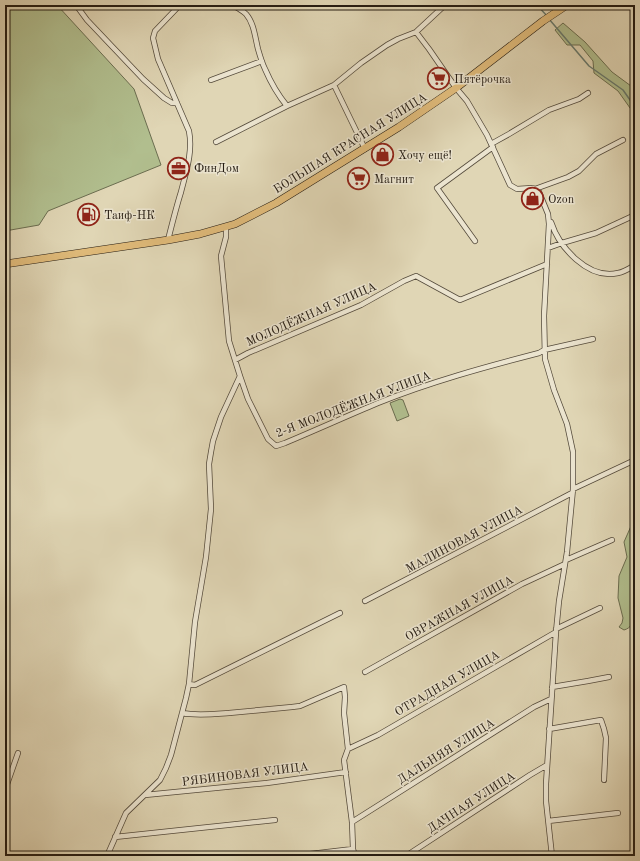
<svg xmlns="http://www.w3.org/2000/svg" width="640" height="861" viewBox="0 0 640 861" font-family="'Old Standard TT',serif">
	<rect width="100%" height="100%" fill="#e0d6b5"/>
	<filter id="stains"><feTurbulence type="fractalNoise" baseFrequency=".005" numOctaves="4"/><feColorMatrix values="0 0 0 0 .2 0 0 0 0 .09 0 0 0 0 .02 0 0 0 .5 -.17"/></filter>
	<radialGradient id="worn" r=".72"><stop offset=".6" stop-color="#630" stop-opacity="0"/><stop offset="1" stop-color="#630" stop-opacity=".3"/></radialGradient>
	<!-- green -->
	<path fill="#b1be8e" stroke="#6b6d50" d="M5,5H57L134,89L161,165L48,211L39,225L5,231Z
		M563,23L585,42L612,72L631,86L635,90V115L618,91L594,73L593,61L580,45H567L555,30Z
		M400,399L403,400L409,416L397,421L390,403Z
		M635,517V616C633,623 631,628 624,630L619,627L622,623L623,618L618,598L619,576L627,557L624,542Z"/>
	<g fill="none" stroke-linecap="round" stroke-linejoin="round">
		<!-- stream -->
		<path stroke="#687a6e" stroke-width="1.5" d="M537,5L547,16
			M549,19L589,66L623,90L635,107"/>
		<defs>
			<path id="minor" d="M76,5L87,20L143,79L164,98L172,103H177
				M631,5L635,11
				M235,6L236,7C239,9 243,11 246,14C254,23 255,37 258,49C260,56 262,63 265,69C271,83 278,95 287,106
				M241,10L248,5
				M416,32L429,49L456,88L467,101L487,135L510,185L517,189L532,188L535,189L568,177L579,171L596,154L623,140
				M211,80L262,61
				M334,85L365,149
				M216,142L287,106L334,85L361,63L387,45L398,39L416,32L445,5
				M491,144L509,134L549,110L579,99L588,93
				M535,189L539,192L548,214L549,224L544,316L545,359L554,390L567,424L573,452V489L567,552L559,601L556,632L546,784V801L552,856
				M551,222C559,247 588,280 618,273C624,272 630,268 635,265
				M226,227V237L221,256L229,341L240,376L248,399L268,439L276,446L285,443C316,430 347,416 378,403C430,382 485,367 539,353L544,350L593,339
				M168,240C172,224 176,208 181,192C186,172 193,152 189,131L158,59L153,38L155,31L178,7L182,5L236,7
				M475,241L437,188L493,147
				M548,248L562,243L596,233L635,215
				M235,360L248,353L361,305L404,281L416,276L460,300L547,264
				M573,489L635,460
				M566,560L612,540
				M365,601L572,493
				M556,629L600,608
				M365,672L522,584L565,564
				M189,684L195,685L340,613
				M552,687L588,681L609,677
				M182,713C197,716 214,714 229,713C250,711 271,709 292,707L300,706L344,687L345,697L344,713L348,749L344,760L352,822L353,849L355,856
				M549,729L601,720L604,729L606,738L604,780
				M348,749L378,735L556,632
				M5,790L18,753
				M145,795L267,783L346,772
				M548,821L618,813
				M352,822L534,707L551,699
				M115,837L275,820
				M107,856L126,813L160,780L166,768L171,755L186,698L189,684L195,622L206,557L211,509L209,464L211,452L213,441L221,417L240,376
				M293,856L353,849
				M406,856L530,775L547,765"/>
			<path id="primary" d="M5,264L168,240L200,234L235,224L276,203L399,127L456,88L543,21L567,5"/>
		</defs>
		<!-- minor casing -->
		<use href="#minor" stroke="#544a3b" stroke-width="6"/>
		<!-- primary casing -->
		<use href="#primary" stroke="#251c12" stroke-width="8"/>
		<!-- minor -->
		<use href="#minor" stroke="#ebe4cf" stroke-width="4.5"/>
		<!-- primary -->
		<use href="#primary" stroke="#e0bb7a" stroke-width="7"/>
	</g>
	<!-- icons -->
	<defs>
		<symbol id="supermarket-ring" viewBox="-11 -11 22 22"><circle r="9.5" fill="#ebe4cf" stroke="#8f2418" stroke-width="1.5"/><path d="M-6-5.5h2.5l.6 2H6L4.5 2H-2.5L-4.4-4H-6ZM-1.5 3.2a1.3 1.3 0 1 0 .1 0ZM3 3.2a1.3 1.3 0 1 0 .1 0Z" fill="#8f2418"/></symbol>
		<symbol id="shop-ring" viewBox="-11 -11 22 22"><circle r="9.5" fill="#ebe4cf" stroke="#8f2418" stroke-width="1.5"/><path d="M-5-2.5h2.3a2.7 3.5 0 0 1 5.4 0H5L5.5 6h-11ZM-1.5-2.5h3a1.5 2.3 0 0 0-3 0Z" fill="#8f2418"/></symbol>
		<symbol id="office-ring" viewBox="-11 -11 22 22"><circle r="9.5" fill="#ebe4cf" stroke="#8f2418" stroke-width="1.5"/><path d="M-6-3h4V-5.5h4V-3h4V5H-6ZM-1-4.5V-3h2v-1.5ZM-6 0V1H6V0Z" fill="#8f2418"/></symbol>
		<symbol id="fuel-ring" viewBox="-11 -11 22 22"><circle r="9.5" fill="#ebe4cf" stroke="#8f2418" stroke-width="1.5"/><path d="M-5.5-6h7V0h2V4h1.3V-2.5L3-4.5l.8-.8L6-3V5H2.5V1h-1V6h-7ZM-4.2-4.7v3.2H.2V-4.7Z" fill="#8f2418"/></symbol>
	</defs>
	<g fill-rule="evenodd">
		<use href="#supermarket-ring" x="426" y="66" width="25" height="25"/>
		<use href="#shop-ring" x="370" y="142" width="25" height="25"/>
		<use href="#office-ring" x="166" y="156" width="25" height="25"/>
		<use href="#supermarket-ring" x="346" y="166" width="25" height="25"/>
		<use href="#shop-ring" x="520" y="186" width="25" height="25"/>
		<use href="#fuel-ring" x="76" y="202" width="25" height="25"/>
	</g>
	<g text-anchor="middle" stroke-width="3" stroke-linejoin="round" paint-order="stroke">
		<!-- poi labels -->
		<g font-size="12" fill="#251c12" stroke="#ebe4cf" text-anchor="start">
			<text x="454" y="83">Пятёрочка</text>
			<text x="398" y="159">Хочу ещё!</text>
			<text x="194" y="172">ФинДом</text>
			<text x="374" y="183">Магнит</text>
			<text x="548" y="203">Ozon</text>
			<text x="104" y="219">Таиф-НК</text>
		</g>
		<!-- street labels -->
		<g font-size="12" fill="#251c12" stroke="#ebe4cf">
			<text transform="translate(350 143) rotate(-32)" y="4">БОЛЬШАЯ КРАСНАЯ УЛИЦА</text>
			<text transform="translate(311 314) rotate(-24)" y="4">МОЛОДЁЖНАЯ УЛИЦА</text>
			<text transform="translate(353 404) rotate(-21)" y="4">2-Я МОЛОДЁЖНАЯ УЛИЦА</text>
			<text transform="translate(464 539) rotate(-28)" y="4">МАЛИНОВАЯ УЛИЦА</text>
			<text transform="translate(459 608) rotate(-29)" y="4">ОВРАЖНАЯ УЛИЦА</text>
			<text transform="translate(447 683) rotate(-30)" y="4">ОТРАДНАЯ УЛИЦА</text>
			<text transform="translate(446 751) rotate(-32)" y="4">ДАЛЬНЯЯ УЛИЦА</text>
			<text transform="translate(245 774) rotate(-7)" y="4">РЯБИНОВАЯ УЛИЦА</text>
			<text transform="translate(471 802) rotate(-33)" y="4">ДАЧНАЯ УЛИЦА</text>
		</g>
	</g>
	<!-- margin -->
	<rect width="640" height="861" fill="none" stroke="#e0d6b5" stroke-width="20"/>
	<rect x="6" y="6" width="628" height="849" fill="none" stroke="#251c12" stroke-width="2"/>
	<rect x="10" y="10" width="620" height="841" fill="none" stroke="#251c12"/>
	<rect width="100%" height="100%" filter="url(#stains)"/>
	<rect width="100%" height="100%" fill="url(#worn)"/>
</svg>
